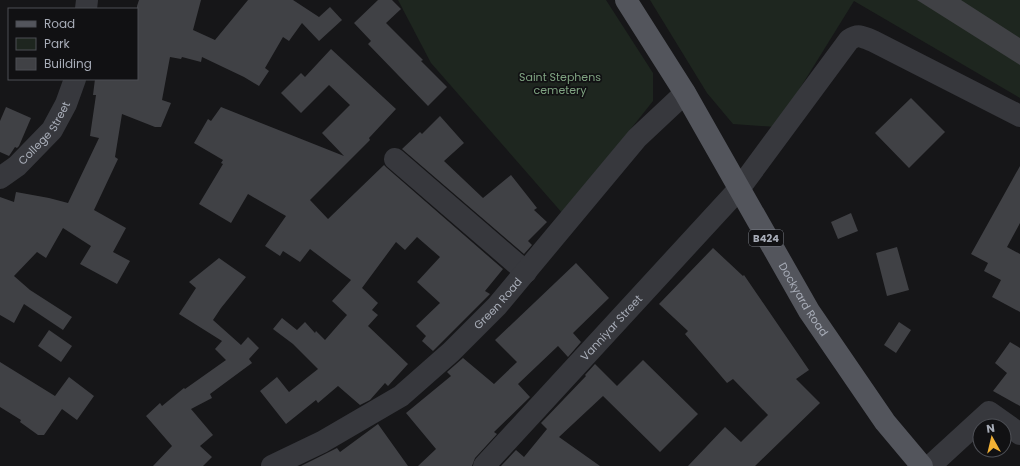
<svg xmlns="http://www.w3.org/2000/svg" width="1020" height="466" viewBox="0 0 1020 466" font-family="Poppins,sans-serif">
	<rect width="100%" height="100%" fill="#161618"/>
	<!-- green -->
	<path fill="#1e261f" d="M398,0H606L653,73V101L563,214L431,63Z
		M650,0H1020V98L854,1L776,127L733,124L707,93Z"/>
	<!-- building -->
	<path fill="#404145" d="M139,0H201L193,30L215,40L248,0H293L319,17L330,7L342,20L319,41L302,23L289,41L283,37L265,68L269,71L259,86L244,77L202,57L201,62L182,57L181,59L170,57L162,100L171,103L161,127H155L122,114L115,157L118,159L94,210L126,228L113,252L130,261L117,284L80,264L91,246L63,228L46,258L37,252L14,276L30,290L72,317L63,330L24,304L14,323L0,315V197L14,202L16,192L49,198L68,203L99,138L90,136L96,95H93L95,79H137V6Z
		M378,0H392L401,9L386,23L423,60L421,61L447,87L428,106L368,44L371,41L354,23Z
		M917,0H961L1020,38V65Z
		M331,49L396,109L369,138L370,140L310,200L328,219L384,165L387,168L503,269L485,291L490,294L433,351L422,341L426,336L416,326L440,303L417,282L440,257L417,237L405,250L396,242L362,288L361,287L378,303L372,310L378,315L368,326L408,364L388,386L385,383L370,400L360,405L338,386L318,403L316,400L286,424L260,391L277,377L289,392L318,369L293,344L273,329L282,318L297,330L305,322L315,333L316,331L325,340L347,315L332,301L351,280L310,249L300,262L283,251L280,256L265,246L286,216L248,194L231,223L199,204L223,164L221,163L223,160L194,143L208,119L211,121L221,107L344,156L322,133L350,105L329,85L301,113L281,93L301,73L305,77Z
		M911,98L945,132L909,168L875,133Z
		M6,107L31,118L19,146L17,148L15,147L9,156L0,152V121Z
		M440,116L464,143L444,161L483,198L511,175L537,208L534,210L547,222L528,241L532,245L524,254L402,149L420,132L422,134Z
		M1020,166V223L1007,247L1020,254V312L992,297L1001,280L984,271L988,263L971,254Z
		M851,213L858,231L838,239L831,222Z
		M897,247L909,290L887,296L876,253Z
		M713,248L743,276L744,275L809,370L796,379L820,403L755,466H688L725,427L741,442L768,415L733,379L727,383L685,334L688,331L659,304Z
		M219,258L246,277L221,308L213,320L241,345L248,337L259,348L249,359L252,363L210,394L212,398L191,409L213,435L200,446L212,457L203,466H153L172,446L146,416L160,403L162,406L184,388L185,389L226,360L215,349L222,341L179,314L196,288L189,282Z
		M576,263L609,298L573,333L581,342L568,357L558,346L518,384L530,397L494,432L497,434L475,458L472,466H418L436,449L406,413L451,376L447,372L463,358L494,384L517,362L495,340Z
		M899,322L911,330L896,353L884,345Z
		M49,330L72,346L61,362L38,346Z
		M1010,342L1020,348V406L993,391L1007,373L995,363Z
		M643,360L698,414L660,452L603,396L559,437L600,466H501L516,450L524,457L547,429L541,423L586,376L585,375L595,364L617,386Z
		M0,362L55,396L69,377L94,396L77,420L62,409L44,435H38L20,422L21,420L0,407Z
		M378,424L408,466H301L337,448L340,452Z"/>
	<g fill="none" stroke-linecap="round" stroke-linejoin="round">
		<!-- minor -->
		<g stroke="#37383d" stroke-width="22">
			<path d="M86,9L87,0"/>
			<path d="M395,159L526,272"/>
			<path id="s1" d="M0,178L17,166L52,130L66,104L75,79"/>
			<path id="s2" d="M272,466L322,442L401,396L451,352L497,306L637,138L685,93"/>
			<path id="s3" d="M484,466L739,189L849,40C859,33 862,37 873,41L1020,116"/>
			<path d="M930,466L989,412L1020,434"/>
		</g>
		<!-- major -->
		<path stroke="#53555c" stroke-width="22" id="s4" d="M626,0L685,93L809,311L885,422L922,466"/>
	</g>
	<g text-anchor="middle" stroke-width="3.5" stroke-linejoin="round" paint-order="stroke">
		<!-- shield labels -->
		<rect fill="#111113" stroke="#7b7e86" stroke-width="1" x="749" y="230" width="34" height="16" rx="3"/>
		<g font-size="10" font-weight="bold" fill="#a8adb8">
			<text x="766" y="242">B424</text>
		</g>
		<!-- park labels -->
		<g font-size="11" fill="#7fa381" stroke="#111113">
			<text x="560" y="81">Saint Stephens<tspan x="560" dy="13">cemetery</tspan></text>
		</g>
		<!-- street labels -->
		<g font-size="11" fill="#a8adb8" stroke="#111113">
			<text dy="4" stroke="none"><textPath href="#s1" startOffset="64">College Street</textPath></text>
			<text dy="4" stroke="none"><textPath href="#s4" startOffset="348">Dockyard Road</textPath></text>
			<text dy="4" stroke="none"><textPath href="#s2" startOffset="281">Green Road</textPath></text>
			<text dy="4" stroke="none"><textPath href="#s3" startOffset="188">Vanniyar Street</textPath></text>
		</g>
	</g>
	<!-- legend -->
	<rect x="8" y="8" width="130" height="72" fill="#111113" stroke="#4d4f55"/>
	<rect x="16" y="21" width="20" height="6" fill="#53555c" stroke="#4d4f55"/>
	<text x="44" y="28" font-size="12" fill="#a8adb8">Road</text>
	<rect x="16" y="38" width="20" height="12" fill="#1e261f" stroke="#4d4f55"/>
	<text x="44" y="48" font-size="12" fill="#a8adb8">Park</text>
	<rect x="16" y="58" width="20" height="12" fill="#404145" stroke="#4d4f55"/>
	<text x="44" y="68" font-size="12" fill="#a8adb8">Building</text>
	<!-- north arrow -->
	<g transform="translate(992 438) rotate(352)"><circle r="19" fill="#111113" stroke="#4d4f55"/>
	<path d="M0-3L7 15L0 10L-7 15Z" fill="#f2b134"/>
	<text y="-6" font-size="11" font-weight="bold" text-anchor="middle" fill="#a8adb8">N</text>
	</g>
</svg>
